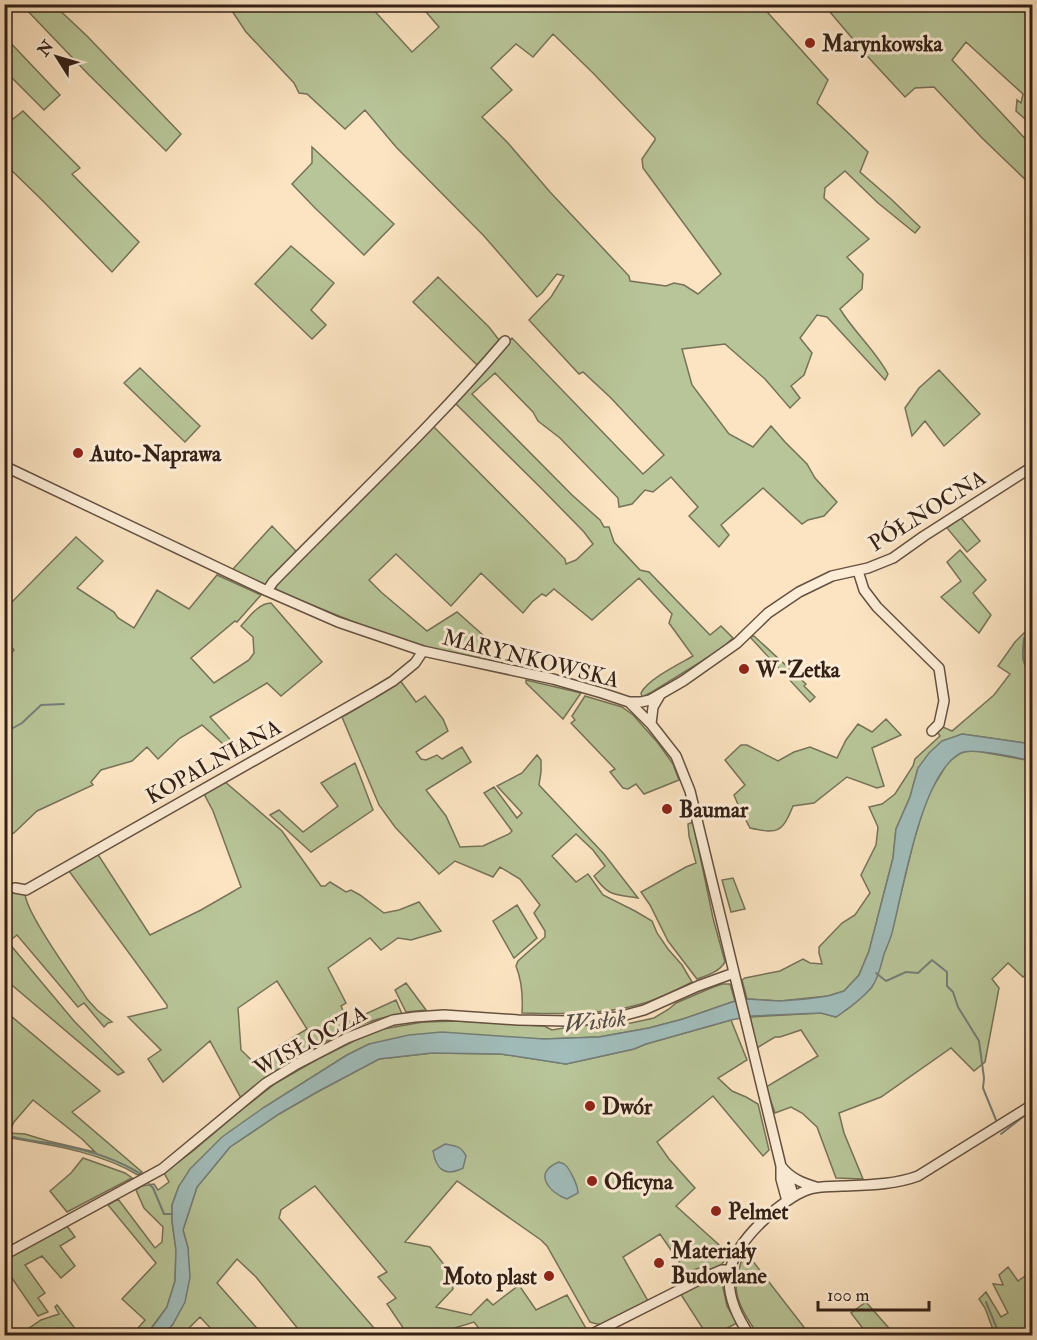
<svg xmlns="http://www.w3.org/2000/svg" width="1037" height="1340" viewBox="0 0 1037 1340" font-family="'IM FELL Double Pica',serif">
	<rect width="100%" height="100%" fill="#fce4c2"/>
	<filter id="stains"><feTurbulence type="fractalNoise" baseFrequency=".00333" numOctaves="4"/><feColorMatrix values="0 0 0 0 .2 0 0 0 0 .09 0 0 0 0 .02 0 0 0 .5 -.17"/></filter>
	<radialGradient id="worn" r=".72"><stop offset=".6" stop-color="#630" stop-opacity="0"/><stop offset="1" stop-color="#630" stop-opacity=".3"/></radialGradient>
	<!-- green -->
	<path fill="#b8c598" stroke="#767257" stroke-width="1.5" fill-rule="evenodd" d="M22,5H54L87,36L181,134L166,151L87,73Z
		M228,5H369L412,52L439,27L420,5H761L828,80L817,103L868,152L860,172L891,199L920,227L915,233L878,203L845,171L825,188L824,198L869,239L847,257L863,274L862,289L840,309C854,332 875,350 888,374L885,380L827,317L817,315L800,338L812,353L804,375L791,386L800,398L790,408L765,379L725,344L682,349L692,385L729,434L753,447L771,426L785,442L807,464L815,478L837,502L824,516L808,520L802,524L763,488L721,525L729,535L719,547L689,516L698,507L671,477L653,492L645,490L632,504L619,507L618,498L560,438L538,421L533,412L495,373L472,394L572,495L600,520L604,527H609L614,542L640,570L649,572L710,635L721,626L733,638L720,650L652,692L642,697L641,693C648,679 679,664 693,656L669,623L672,614L639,578L592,620L554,589L546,596L542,594L532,602L523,613L481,573L451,606L396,554L369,580L381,592L427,631L457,612L492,643L478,659L438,650L386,635L277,591L275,586L432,425L565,559L566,564L576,560L593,544L584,532L540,487L454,402L512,338L643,474L664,455L611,398L583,372L579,374L529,320L551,297L564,276L557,274L542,293L537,297L484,236L396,147L365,110L345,129L307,94L299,93L294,83L246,32ZM553,34L593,73L655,138V140L642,159L643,168L721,274L698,294L684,285L674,283L666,286L630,281L629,276L550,192L508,143L482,117L512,90L491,68L516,44L533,57Z
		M824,5H1032V125L1016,111L1017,100L1021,103L1023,94L966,42L952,60L1032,146V186L982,138L934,87L915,88L905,97L869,58Z
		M4,36L60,95L44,110L5,71Z
		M4,111L13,119L23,111L80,168L72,174L139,242L112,272L43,201L5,164Z
		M312,147L394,224L364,255L315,208L292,184L312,163Z
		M291,246L334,283L311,310L326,325L312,339L255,284Z
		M438,277L489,327L499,340L477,365L413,302Z
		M140,368L200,426L185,442L124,383Z
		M939,370L980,414L944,446L925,421L912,436L905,408L919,388Z
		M961,518L980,541L967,552L947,528Z
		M272,526L295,550L296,555L266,585H262L234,571L233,569Z
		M76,537L103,561L77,588L114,612L118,618L134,628L157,590L189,609L217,575L261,595L237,622L235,621L191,658L214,683L249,660L254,653L253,637L241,626C249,617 259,603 271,603L322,662L281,696L267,683L210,717L236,746L232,752L202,725L180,738L158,759L147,747L132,761L101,770L91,782L93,785L37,811L15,832L5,839V660L14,650L5,640V609Z
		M960,550L986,580L973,593L991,615L979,633L941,597L961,581L947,562Z
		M1032,625V744L962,734L918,768L910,797L896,829L893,858L869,951L859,975L844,991L828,996L780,1001L747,999L742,980L745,978L780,971L803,959L810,963L822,964L819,953V947L842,923L855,915L870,893L861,875L876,845L878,827L869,807L882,804L895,794L913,766L915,759L940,736L937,732L943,727L952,731L994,695L1010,674L998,666L1015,642Z
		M754,636L806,684L804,686L815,697L810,702L750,637Z
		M399,679L416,702L425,696L443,719L448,731L416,752L421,759L426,760L437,755L442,759L462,747L471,762L426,790L446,816L460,847L483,846L509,834L512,831L484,793L494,787L517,818L522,813L497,786L522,773L537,755L541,760V772L539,785L604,854L638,898C614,894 609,897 594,876L605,866L593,850L576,834L552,856L576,882L588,874L603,895L635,911L652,921L657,933L668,949L682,965L692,982C676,990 659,999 641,1004C603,1015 562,1014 522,1013C523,997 522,981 516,966L518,961L545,937V931L534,913L540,905L520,879L500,867L493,877L455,861L439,874L395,827L379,805L342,717L361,706Z
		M526,680L581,693L563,719L526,683Z
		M585,696L622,707L633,715L658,743L673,764L679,780L644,794L636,784L628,789L623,788L610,772L615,769L571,723L575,720L572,716Z
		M886,719L901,735L872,748L884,786L877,788L847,777L814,803L793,806C782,833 778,834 750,828L739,807L734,795L745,785L725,760L741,745H747L778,761L794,752L810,747L837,758L846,740L858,724L872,732Z
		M971,750L1032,761V939L1025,947L1032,956V970L1023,977L1008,963L992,979L999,988L985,1062L974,1071L951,1048L881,1097L839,1113L844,1133L863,1179L836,1178L817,1127L802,1113L791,1107L775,1113L766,1087L818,1056L801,1030L780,1037H775L757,1048L750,1017L821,1013L836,1017L850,1007L872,987L891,934L914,840L927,797L948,762L961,753Z
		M355,763L373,810L311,852L270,815L279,810L303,832L338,806L321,783Z
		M224,781L282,831L321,886H325L330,882L346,892L351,890L360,895L384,913L399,910L419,902L441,931L411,940L398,938L381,950L370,938L328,968L346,1003L341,1006L348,1022L396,1000L402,1014C355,1020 313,1049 273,1073L261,1057L307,1029L277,981L238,1008L241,1050L268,1076L241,1098L210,1041L163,1082L148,1059L161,1050L128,1017L167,1008V1005L69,871L97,853L150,935L201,910L241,887L213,811L203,792Z
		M693,822L713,918L725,962C719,972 708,975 697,979L668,941L650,905L641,892L686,867L696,863L689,836L688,824Z
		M733,878L745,909L731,912L722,880Z
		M10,892L25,893C25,912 74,979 87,999L97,1010L112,1022L108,1023L104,1027L84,1003L78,1007L17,935L8,942L74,1021L124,1072L118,1075L7,981L5,983V896L11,894Z
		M517,905L537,938L514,958L493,921Z
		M406,983L426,1010L406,1012L395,990Z
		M722,984H730L735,1001L683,1019L649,1028L599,1037L544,1039L505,1038L369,1044L347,1055L263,1108L179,1186L172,1205V1221L176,1250L175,1281L167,1307L146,1335H132L145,1320L122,1299L156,1263L108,1205L118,1199L155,1248L162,1242L163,1227L144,1208L136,1190L142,1186L154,1184L158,1190L169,1182L164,1173L193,1151L241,1110L276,1083L318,1059L358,1039L383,1029L423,1022L458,1021L544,1026L552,1030L575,1026L631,1023L654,1018L669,1009L676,1003L711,988Z
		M5,1011L100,1091L72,1112L142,1172L138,1175C97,1151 50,1145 5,1137ZM33,1100L82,1139L95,1152L48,1141L25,1134L9,1133L14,1122Z
		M731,1020L747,1060L718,1078L732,1091L746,1097L758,1104L769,1150L763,1156L713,1096L657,1142L669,1159L695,1188L676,1206L728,1253C724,1263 721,1267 710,1269L706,1266L686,1272L660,1234L623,1257L648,1301L602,1324H597L590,1322L547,1246L541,1240L457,1181L405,1242L430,1247L450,1272L453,1289L436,1307L471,1315L487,1299L493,1305L519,1285L536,1310L567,1295L588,1332L581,1336L484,1335L474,1322L432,1335H408L387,1304L396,1298L378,1277L387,1272L315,1186L281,1210L279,1218L380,1335H303L256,1277L237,1259L217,1283L263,1335H217L200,1317L182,1335L164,1336L173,1324L188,1248L183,1230L197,1187L230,1147L279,1114L317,1092L379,1059L432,1053L501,1054L566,1064L634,1049L646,1044Z
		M83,1158L125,1173L132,1178L67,1212L50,1191L71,1173Z
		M67,1226L75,1237L60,1246L75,1266L61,1278L42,1256L25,1265L45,1293L38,1298L48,1312L38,1316L5,1268L4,1260Z
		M745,1251L810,1335H759C748,1321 735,1302 736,1283C737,1272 741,1262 745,1251Z
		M1008,1267L1018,1281L1028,1274L1032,1278V1335H995L985,1308L979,1299L986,1292L1001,1317L1008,1313L993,1284L1003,1285L999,1275Z
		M717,1279L722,1283L727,1306L737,1323L714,1335H707L680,1293L707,1280Z
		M866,1302L895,1335H868L851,1313Z
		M57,1305L80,1335H19L41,1320L59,1314L55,1307Z"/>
	<!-- water -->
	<path fill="#a1bdbb" stroke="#757e79" stroke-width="1.5" d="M962,734L1032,744V761C1018,758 972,747 961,753C921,773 903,891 892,933C890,940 887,947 884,954C881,965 878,980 871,988C861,1000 848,1009 836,1017L821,1013L752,1016L731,1020L646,1044L634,1049L566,1064L501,1054L432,1053L379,1059L317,1092L279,1114L230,1147L197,1187L183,1230L188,1248L190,1277L185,1302L173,1324L164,1335L146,1336L167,1307L175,1281L176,1250L172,1221V1205L179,1186L190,1169L222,1137L263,1108L347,1055L369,1044L409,1035L442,1032L544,1039L599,1037L649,1028L683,1019L732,1002L747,999L780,1001L806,999L828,996L844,991L859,975L869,951L893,858L896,829L910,797L918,768L929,753L942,741Z
		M445,1144C456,1146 461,1146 466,1156L463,1168C446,1177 436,1170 433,1151Z
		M559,1162C560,1163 562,1163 564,1164C570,1168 578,1186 578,1193L567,1199C549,1192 532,1173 559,1162Z"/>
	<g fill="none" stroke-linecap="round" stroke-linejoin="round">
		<!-- stream -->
		<path stroke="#757e79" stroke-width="2" d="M1024,638C1022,658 1021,660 1032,677
			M4,733L22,723L41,705L64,704
			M876,973L886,981L906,972L918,973L932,960L947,972V986L953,992L958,1007L979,1041L984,1078L983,1088L996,1120
			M4,1134C24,1142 45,1141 65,1146C91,1151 118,1160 141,1174
			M1001,1134L1024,1116
			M149,1184L153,1188L164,1214H172
			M986,1302L1000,1336"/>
		<defs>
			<path id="minor" d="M4,466L267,591L338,622L423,651L553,679L602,693L629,702L651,724L676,756L690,791L781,1166V1179L787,1201
				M858,571L864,590L877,607L939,668L944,701L939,724L932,731
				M267,591L273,582C351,502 433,426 505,341
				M629,702H641L650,700L683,681L737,643L768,613L799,592L832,576L868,568L893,558L924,536L1032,467
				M651,724L653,707L660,695
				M15,888L26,890L373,693L393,681L415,663L423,651
				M781,1166C790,1178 802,1183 816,1187
				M786,1173L792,1191L791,1198
				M4,1255L162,1169L266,1083L297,1064L347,1038L393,1020L415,1017L444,1015L518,1020L568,1021L618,1017L644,1010L698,986L734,973
				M588,1336L699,1280L722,1270H730
				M750,1336C737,1317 726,1295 730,1272C733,1243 783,1197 810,1189C820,1186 831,1187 842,1186C867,1185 894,1185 918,1176L1032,1105"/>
		</defs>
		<!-- minor casing -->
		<use href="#minor" stroke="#655141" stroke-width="12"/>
		<!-- minor -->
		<use href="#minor" stroke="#fdedd7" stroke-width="9"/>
	</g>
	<!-- markers -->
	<g fill="#8f2418" stroke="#fdedd7" stroke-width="2">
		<circle cx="810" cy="43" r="6"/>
		<circle cx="78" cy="453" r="6"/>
		<circle cx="744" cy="669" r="6"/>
		<circle cx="667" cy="809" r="6"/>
		<circle cx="590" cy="1106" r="6"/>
		<circle cx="592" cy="1181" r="6"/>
		<circle cx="716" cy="1211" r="6"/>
		<circle cx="659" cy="1263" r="6"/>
		<circle cx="549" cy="1276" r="6"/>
	</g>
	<g text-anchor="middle" stroke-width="6" stroke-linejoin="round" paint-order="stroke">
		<!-- poi labels -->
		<g font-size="22" font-weight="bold" fill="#332016" stroke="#fdedd7" text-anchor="start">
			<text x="822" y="51">Marynkowska</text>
			<text x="90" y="461">Auto-Naprawa</text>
			<text x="756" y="677">W-Zetka</text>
			<text x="679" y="817">Baumar</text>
			<text x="602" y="1114">Dwór</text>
			<text x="604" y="1189">Oficyna</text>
			<text x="728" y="1219">Pelmet</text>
			<text x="671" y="1258">Materiały<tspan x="671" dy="25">Budowlane</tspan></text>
			<text x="537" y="1284" text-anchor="end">Moto plast</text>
		</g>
		<!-- street labels -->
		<g font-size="22" fill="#332016" stroke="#fdedd7">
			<text transform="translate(927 510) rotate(-32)" y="8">PÓŁNOCNA</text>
			<text transform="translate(531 658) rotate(14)" y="8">MARYNKOWSKA</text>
			<text transform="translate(213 761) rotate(-29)" y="8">KOPALNIANA</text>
			<text transform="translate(310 1040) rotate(-28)" y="8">WISŁOCZA</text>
		</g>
		<!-- water labels -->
		<g font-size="24" font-style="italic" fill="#544f48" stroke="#fdedd7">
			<text transform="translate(595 1021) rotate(-6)" y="8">Wisłok</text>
		</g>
	</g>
	<!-- margin -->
	<rect width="1037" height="1340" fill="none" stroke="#fce4c2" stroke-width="24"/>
	<rect x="6" y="6" width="1025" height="1328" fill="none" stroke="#332016" stroke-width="3"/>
	<rect x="12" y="12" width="1013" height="1316" fill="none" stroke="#332016" stroke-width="1.5"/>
	<!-- north arrow -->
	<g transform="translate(57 57) rotate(307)" stroke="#fdedd7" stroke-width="4.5" paint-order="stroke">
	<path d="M0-4.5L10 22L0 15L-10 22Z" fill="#332016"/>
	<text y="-9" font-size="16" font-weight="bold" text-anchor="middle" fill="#332016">N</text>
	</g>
	<!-- scale -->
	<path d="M818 1301v9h111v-9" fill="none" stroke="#332016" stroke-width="3"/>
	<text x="827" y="1301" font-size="18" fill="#332016" stroke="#fdedd7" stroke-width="4.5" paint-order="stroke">100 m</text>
	<rect width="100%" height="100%" filter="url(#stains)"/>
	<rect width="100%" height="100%" fill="url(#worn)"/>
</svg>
